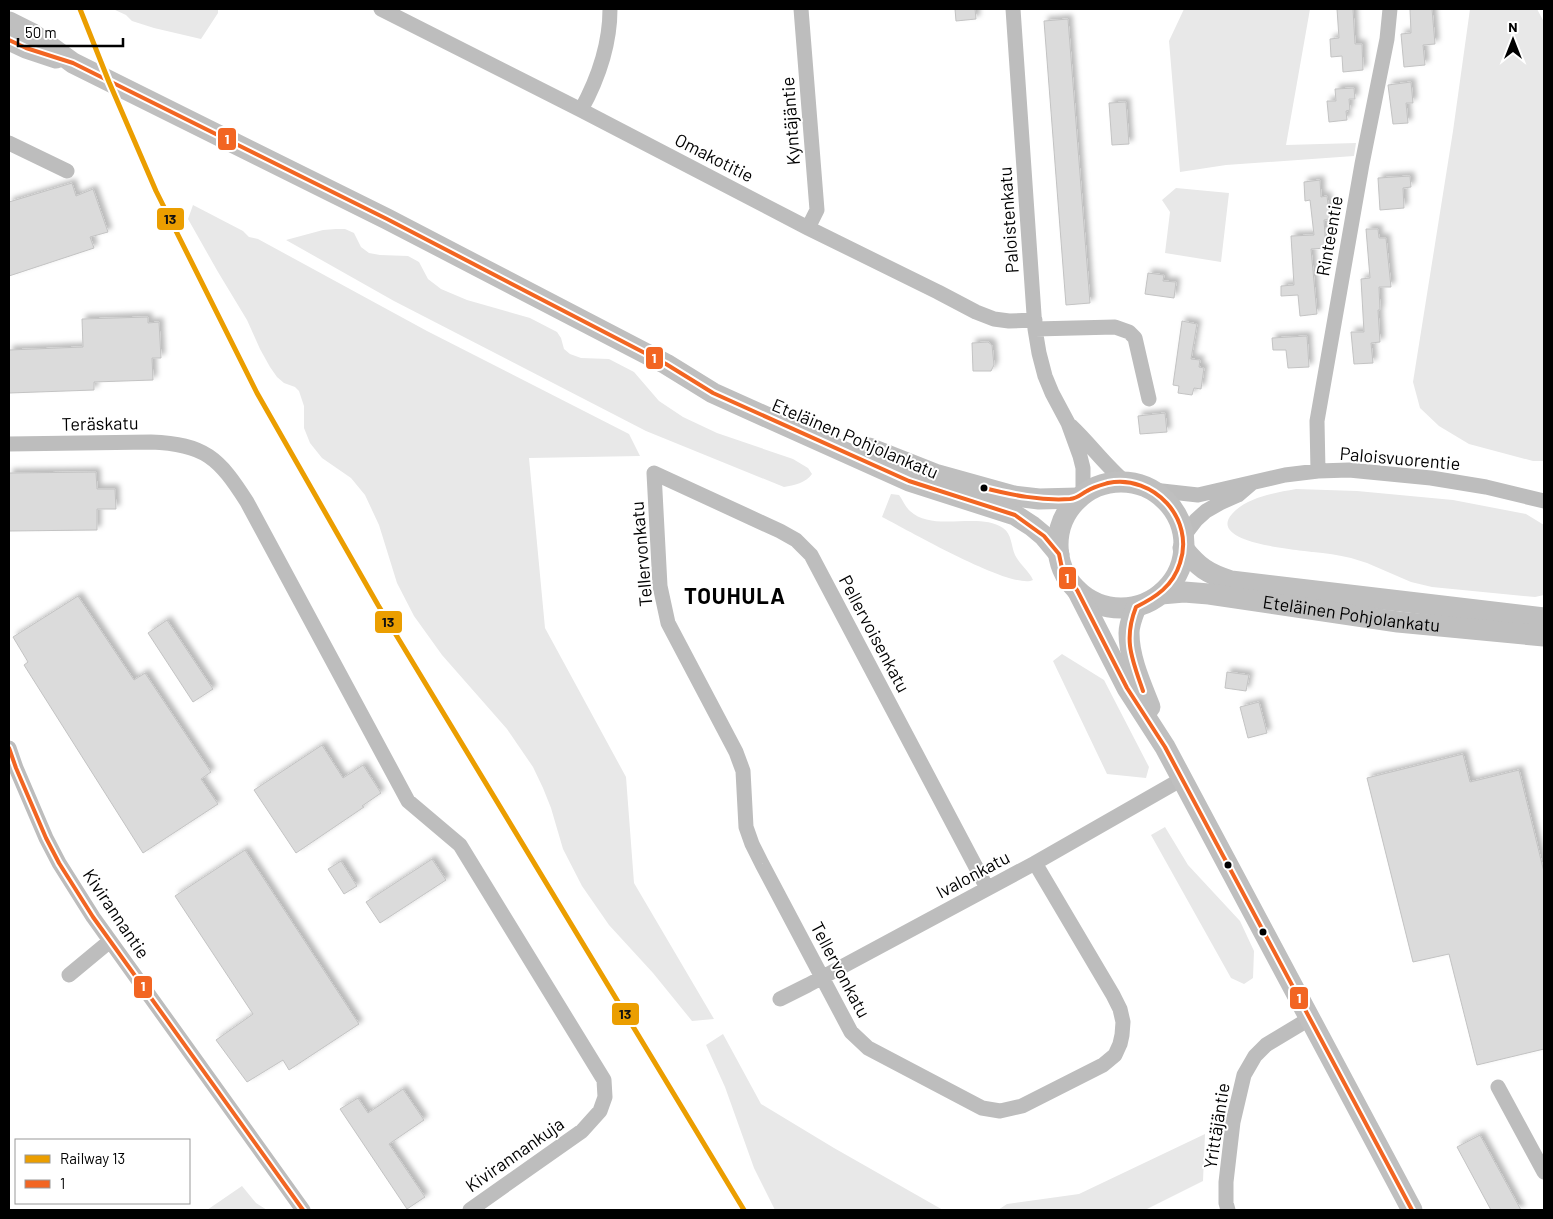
<svg xmlns="http://www.w3.org/2000/svg" width="1553" height="1219" viewBox="0 0 1553 1219" font-family="Barlow,sans-serif">
	<defs>
		<filter id="shadow"><feDropShadow dx="4" dy="-4" stdDeviation="2.5" flood-color="#0004"/></filter>
	</defs>
	<rect width="100%" height="100%" fill="#fff"/>
	<!-- green -->
	<path fill="#e8e8e8" d="M113,9H218V13L201,39L154,28L132,21L126,15Z
		M1184,9H1310L1286,145L1356,143L1354,156L1226,165L1180,172L1169,41Z
		M1470,9H1537L1544,22V461H1533L1469,444L1439,426L1420,408L1413,382L1453,131Z
		M1176,188L1229,193L1221,262L1165,253L1170,212L1162,200Z
		M193,205L243,231L249,237L258,239L427,331L629,434L640,456L529,458L545,628L626,777L634,883L714,1019L692,1021L653,973L609,925L582,886L563,849L551,808L543,788L533,767L507,729L442,655L414,616L397,583L379,525L365,495L351,478L322,458L310,443L304,428V406L299,391L295,387L284,383L277,377L270,367L260,349L247,320L218,272L188,219Z
		M336,229H345L354,233L361,247L369,253L380,255L408,256L419,262L428,279L441,289L467,300L530,318L557,332L561,338L564,349L570,354L581,358L609,359L634,372L659,401L683,417L717,433L793,459L808,468L812,474C806,483 794,485 784,487L646,431L394,301L286,240L323,230Z
		M1296,489L1357,491L1453,500L1526,514L1544,525V595L1535,597L1432,587L1411,582L1367,563L1351,558C1338,555 1326,553 1313,552C1299,550 1206,543 1232,514C1247,497 1274,493 1296,489Z
		M891,494L899,495C903,500 905,507 910,511C934,533 978,511 1003,528C1012,534 1011,546 1015,555C1020,565 1029,571 1033,580C1013,591 906,529 882,517Z
		M1062,654L1104,680L1149,767L1146,778L1107,774L1053,661Z
		M1165,827L1188,865L1240,921L1254,951L1253,978L1244,984L1231,978L1151,835Z
		M723,1034L761,1104L834,1148L943,1210H775L754,1168L725,1087L706,1045Z
		M1205,1134L1203,1181L1145,1210H998L1007,1204L1079,1194Z
		M242,1186L256,1203L267,1210H207Z"/>
	<!-- building -->
	<path fill="#dbdbdb" stroke="#c3c3c3" filter="url(#shadow)" d="M955,9H975L976,19L956,21Z
		M1337,9H1353L1355,44H1362L1363,70L1343,72L1342,56L1331,57L1330,39L1339,38Z
		M1410,9H1432L1435,44L1423,45L1425,65L1404,67L1401,34L1411,33Z
		M1068,19L1090,303L1066,305L1044,21Z
		M1411,82L1413,103H1406L1408,123L1393,124L1388,85Z
		M1354,88L1355,99H1349L1350,110L1346,111L1347,120L1329,122L1327,101H1336L1335,89Z
		M1126,102L1129,144L1112,145L1109,103Z
		M1410,176L1411,187L1403,188L1404,208L1380,210L1378,178Z
		M1320,180L1321,197L1327,196L1330,219L1324,220L1326,248L1311,249L1317,314L1300,316L1298,295L1281,296V286L1294,285L1291,236L1314,235L1310,200L1305,201L1304,182Z
		M72,183L76,196L93,189L108,232L90,237L94,248L9,276V202Z
		M1366,229H1378L1379,238H1386L1391,287H1379L1380,310H1378L1380,342L1371,343L1373,363L1354,364L1351,332H1364L1361,279L1370,278Z
		M1148,273L1164,275L1163,281L1176,282L1174,298L1145,294Z
		M148,317V323L159,322L161,358H152L153,380L94,382V390L9,393V350L83,347L82,319Z
		M1182,321L1197,324L1191,359L1200,360L1199,367L1204,368L1201,389L1194,388L1192,395L1178,393L1179,386L1173,385Z
		M1307,336L1309,367L1288,368L1286,350H1273L1272,338Z
		M988,342L992,345L994,365L991,371H973L972,343Z
		M1165,413L1167,432L1140,434L1138,416Z
		M96,472L97,489H115L116,509H97V530L9,531V473Z
		M78,596L134,680L145,673L211,772L201,779L218,804L143,853L24,665L28,662L13,637Z
		M167,620L213,689L193,702L148,633Z
		M1227,672L1249,675L1246,691L1225,688Z
		M1259,702L1267,733L1248,738L1240,707Z
		M322,745L343,778L363,765L381,793L362,806L364,807L296,853L254,790Z
		M1463,754L1470,782L1519,770L1544,872V1049L1477,1065L1449,954L1413,962L1367,778Z
		M245,850L359,1024L289,1070L283,1060L247,1082L216,1040L253,1014L175,896Z
		M432,859L446,880L380,923L366,902Z
		M341,861L357,886L344,894L328,869Z
		M403,1089L424,1120L389,1144L425,1197L407,1209L340,1109L358,1098L368,1113Z
		M1480,1135L1521,1210H1491L1457,1147Z"/>
	<g fill="none" stroke-linecap="round" stroke-linejoin="round">
		<!-- street -->
		<path stroke="#bdbdbd" stroke-width="15" d="M381,9L581,110L808,228L938,292L976,312L994,319L1009,321L1035,320
			M801,9L817,210L808,228
			M1013,9L1035,329L1039,353L1045,376L1052,393L1068,423L1080,456L1083,468V492
			M581,110C598,79 610,44 610,9
			M9,143L67,171
			M1035,329L1115,327L1129,332L1135,338L1149,399
			M1071,426C1090,444 1105,465 1125,482
			M9,444L151,442C205,444 219,458 247,502L408,801L460,845L604,1080L605,1097L600,1111L582,1131L470,1210
			M1318,471L1317,421L1362,164L1387,39L1390,9
			M1153,490L1198,495L1285,475L1318,471L1349,470L1431,478L1486,487L1544,501
			M1183,537L1196,520L1206,511L1220,503L1238,495L1252,483
			M9,748L16,768L46,838L59,863L93,917L303,1210
			M987,888L811,555L796,540L780,531L654,473L660,586L668,623L736,752L743,771L746,827L752,844L762,864L851,1032L868,1048L982,1108L1000,1111L1022,1106L1103,1065L1115,1055L1120,1044L1122,1035L1123,1022L1120,1009L1113,995L1035,863
			M69,975L110,941
			M780,999L808,985L1035,863L1182,779
			M1498,1087L1544,1172
			M1228,1210L1226,1203V1182L1233,1122L1244,1075L1255,1056L1266,1045L1309,1019"/>
		<!-- secondary -->
		<g stroke="#bfbfbf" stroke-width="21">
			<path d="M9,22L33,34L73,63L387,219L666,364L713,393L909,481L1015,515L1032,526L1044,536L1059,554"/>
			<path d="M9,40L26,48L56,58"/>
			<path d="M869,448L935,474L1014,496L1039,499L1078,498"/>
			<circle cx="1121" cy="545" r="63"/>
			<path d="M1183,548C1198,567 1208,574 1231,581L1544,618"/>
			<path d="M1077,590L1127,688L1165,747L1412,1210"/>
			<path id="s1" d="M1161,594L1184,592L1209,594L1398,622L1544,636"/>
			<path d="M1136,607C1133,615 1129,624 1129,633C1129,658 1141,684 1150,707"/>
		</g>
		<defs>
			<path id="bus-1" d="M9,40L26,48L73,63L387,219L666,364L713,393L909,481L1015,515L1044,536L1059,554L1063,573L1077,590L1127,688L1165,747L1412,1210
				M984,488C1012,495 1041,501 1070,499C1078,498 1081,494 1087,491C1093,487 1101,485 1108,483C1154,474 1195,519 1180,563C1173,586 1156,597 1136,607C1123,640 1132,659 1143,691
				M9,748L16,768L46,838L59,863L93,917L303,1210"/>
		</defs>
		<!-- bus-1 casing -->
		<use href="#bus-1" stroke="#fff" stroke-width="8"/>
		<!-- bus-1 -->
		<use href="#bus-1" stroke="#f26522" stroke-width="4"/>
		<defs>
			<path id="rail-1" d="M80,9L109,82L156,191L257,393L378,605L744,1210"/>
		</defs>
		<!-- rail-1 casing -->
		<use href="#rail-1" stroke="#fff" stroke-width="9"/>
		<!-- rail-1 -->
		<use href="#rail-1" stroke="#eb9e00" stroke-width="5"/>
	</g>
	<!-- markers -->
	<g fill="#000" stroke="#fff" stroke-width="2">
		<circle cx="984" cy="488" r="4.5"/>
		<circle cx="1228" cy="865" r="4.5"/>
		<circle cx="1263" cy="932" r="4.5"/>
	</g>
	<g text-anchor="middle" stroke-width="4" stroke-linejoin="round" paint-order="stroke">
		<!-- street labels -->
		<g font-size="18" fill="#000" stroke="#fff">
			<text transform="translate(791 121) rotate(-94)" y="6">Kyntäjäntie</text>
			<text transform="translate(714 158) rotate(27)" y="6">Omakotitie</text>
			<text transform="translate(1009 220) rotate(-94)" y="6">Paloistenkatu</text>
			<text transform="translate(1330 236) rotate(-80)" y="6">Rinteentie</text>
			<text transform="translate(100 424) rotate(-1)" y="6">Teräskatu</text>
			<text transform="translate(855 439) rotate(23)" y="6">Eteläinen Pohjolankatu</text>
			<text transform="translate(1400 459) rotate(5)" y="6">Paloisvuorentie</text>
			<text transform="translate(642 554) rotate(-95)" y="6">Tellervonkatu</text>
			<text dy="6" stroke="none"><textPath href="#s1" startOffset="192">Eteläinen Pohjolankatu</textPath></text>
			<text transform="translate(874 634) rotate(62)" y="6">Pellervoisenkatu</text>
			<text transform="translate(973 875) rotate(-28)" y="6">Ivalonkatu</text>
			<text transform="translate(116 914) rotate(56)" y="6">Kivirannantie</text>
			<text transform="translate(840 970) rotate(62)" y="6">Tellervonkatu</text>
			<text transform="translate(1217 1126) rotate(-81)" y="6">Yrittäjäntie</text>
			<text transform="translate(515 1155) rotate(-35)" y="6">Kivirannankuja</text>
		</g>
		<!-- district labels -->
		<g font-size="22" font-weight="bold" letter-spacing="1" fill="#000" stroke="#fff">
			<text x="735" y="604">TOUHULA</text>
		</g>
	</g>
	<g stroke="#fff" stroke-width="2">
		<rect x="217" y="127" width="20" height="24" rx="5" fill="#f26522"/>
		<rect x="156" y="207" width="29" height="24" rx="5" fill="#eb9e00"/>
		<rect x="645" y="346" width="19" height="24" rx="5" fill="#f26522"/>
		<rect x="1058" y="566" width="19" height="24" rx="5" fill="#f26522"/>
		<rect x="374" y="610" width="29" height="24" rx="5" fill="#eb9e00"/>
		<rect x="133" y="975" width="20" height="24" rx="5" fill="#f26522"/>
		<rect x="1289" y="986" width="20" height="24" rx="5" fill="#f26522"/>
		<rect x="611" y="1002" width="29" height="24" rx="5" fill="#eb9e00"/>
	</g>
	<g font-size="14" text-anchor="middle" font-weight="bold" fill="#fff">
		<text x="227" y="144">1</text>
		<text x="654" y="363">1</text>
		<text x="1067" y="583">1</text>
		<text x="143" y="991">1</text>
		<text x="1299" y="1003">1</text>
	</g>
	<g font-size="14" text-anchor="middle" font-weight="bold" fill="#111">
		<text x="170" y="224">13</text>
		<text x="388" y="627">13</text>
		<text x="625" y="1019">13</text>
	</g>
	<!-- border -->
	<rect width="1553" height="1219" fill="none" stroke="#000000" stroke-width="20"/>
	<!-- legend -->
	<rect x="15" y="1139" width="175" height="65" fill="#ffffff" stroke="#999999"/>
	<rect x="25" y="1155" width="25" height="8" fill="#eb9e00" stroke="#999999"/>
	<text x="60" y="1164" font-size="15" fill="#000000">Railway 13</text>
	<rect x="25" y="1180" width="25" height="8" fill="#f26522" stroke="#999999"/>
	<text x="60" y="1189" font-size="15" fill="#000000">1</text>
	<!-- north arrow -->
	<g transform="translate(1513 40)" stroke="#ffffff" stroke-width="4" paint-order="stroke">
	<path d="M0-4L9 19L0 12L-9 19Z" fill="#000000"/>
	<text y="-8" font-size="14" font-weight="bold" text-anchor="middle" fill="#000000">N</text>
	</g>
	<!-- scale -->
	<path d="M18 38v8h105v-8" fill="none" stroke="#000000" stroke-width="2.5"/>
	<text x="25" y="38" font-size="15" fill="#000000" stroke="#ffffff" stroke-width="4" paint-order="stroke">50 m</text>
</svg>
